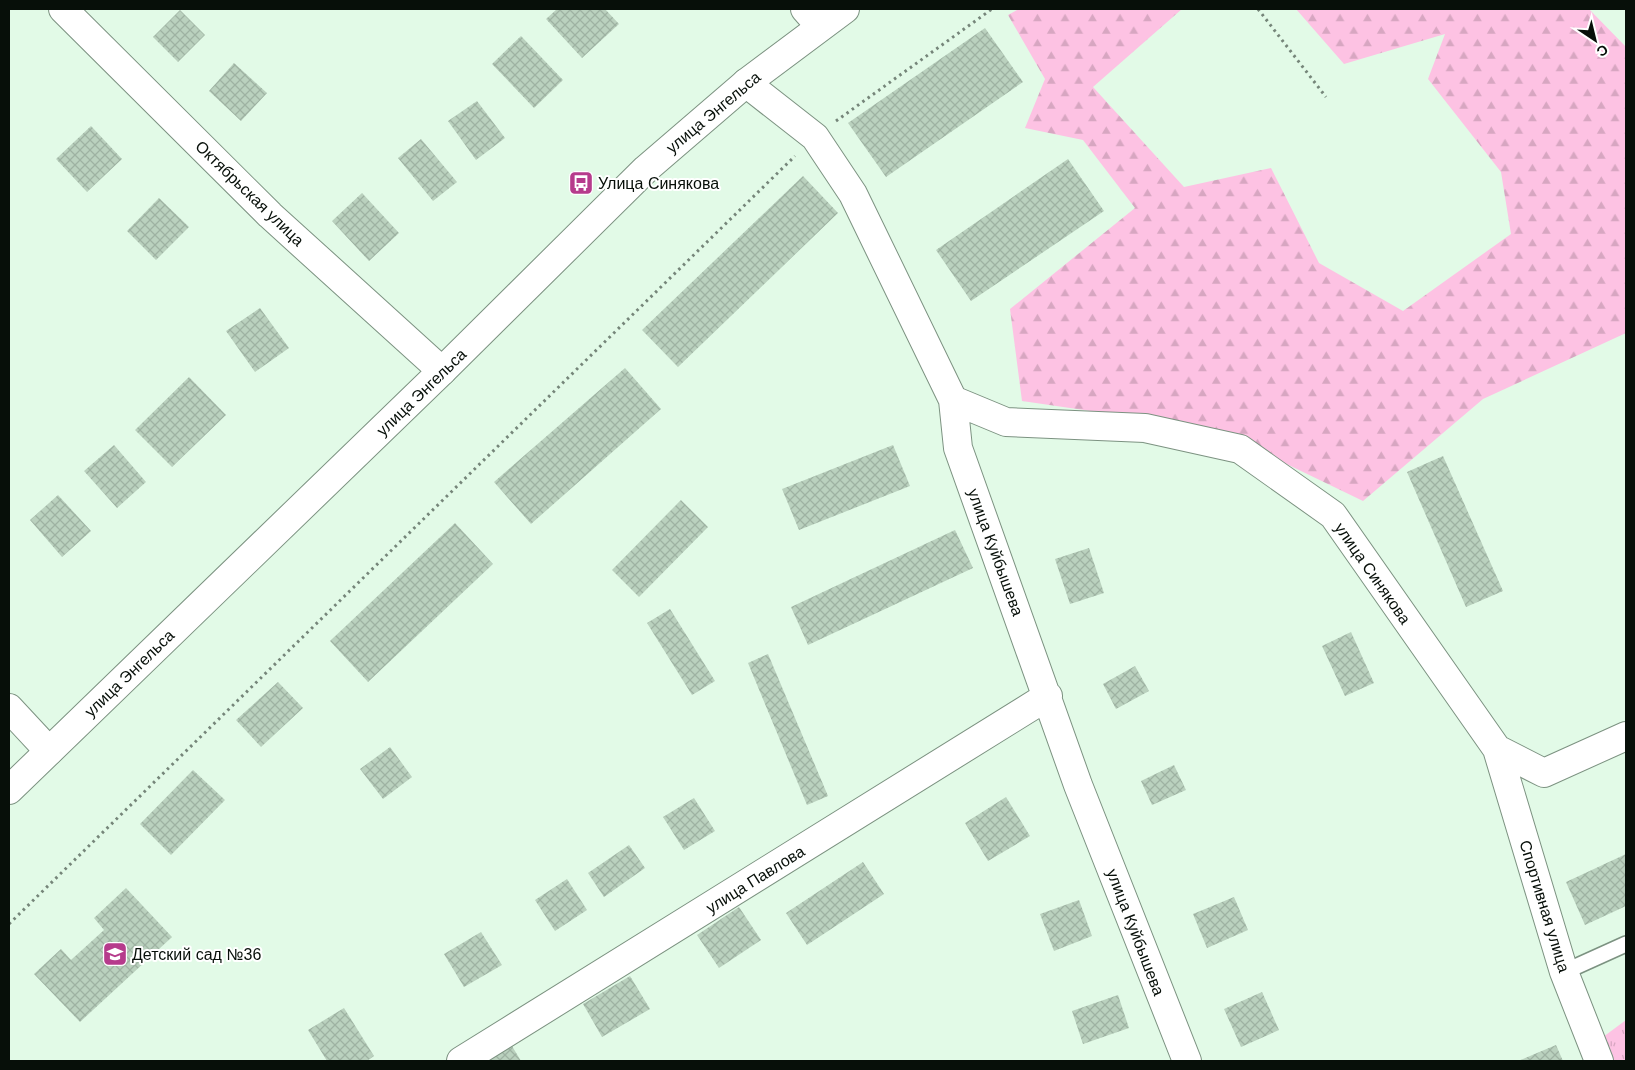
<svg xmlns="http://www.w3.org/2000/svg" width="1635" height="1070" viewBox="0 0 1635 1070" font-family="Helvetica,sans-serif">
	<defs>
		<pattern id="grass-tufts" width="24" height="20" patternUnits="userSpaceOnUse" patternTransform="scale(1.25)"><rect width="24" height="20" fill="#fdc2e3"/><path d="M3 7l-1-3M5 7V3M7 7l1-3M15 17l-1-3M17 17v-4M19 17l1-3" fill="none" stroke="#d7a6c1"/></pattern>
		<pattern id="forest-firs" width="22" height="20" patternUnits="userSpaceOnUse" patternTransform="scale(1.25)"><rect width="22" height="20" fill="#fdc2e3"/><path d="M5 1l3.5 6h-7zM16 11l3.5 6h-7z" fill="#d7a6c1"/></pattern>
		<pattern id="building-cross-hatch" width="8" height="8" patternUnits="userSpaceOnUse" patternTransform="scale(1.25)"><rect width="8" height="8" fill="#bad1be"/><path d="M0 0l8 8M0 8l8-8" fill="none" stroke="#9eb2a2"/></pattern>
	</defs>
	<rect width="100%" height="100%" fill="#e2fae7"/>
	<!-- grass -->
	<path fill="url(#grass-tufts)" d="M1626,1020V1061H1614L1603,1037Z"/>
	<!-- forest -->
	<path fill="url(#forest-firs)" d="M1019,9H1182L1093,87L1184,187L1271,168L1319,263L1403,311L1511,234L1501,172L1428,79L1445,34L1344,64L1296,9H1589L1626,47V333L1483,399L1363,501L1214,429L1022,401L1010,309L1135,208L1083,140L1025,128L1045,79L1008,15Z"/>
	<!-- building -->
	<path fill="url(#building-cross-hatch)" d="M557,9H605L619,24L582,58L546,19Z
		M180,10L205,35L178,62L153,37Z
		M985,28L1023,82L886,177L848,123Z
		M521,36L563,80L534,108L492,64Z
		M234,63L267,93L241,121L209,91Z
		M477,101L505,138L476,160L448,121Z
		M91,126L122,159L87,192L56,159Z
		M421,139L457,182L433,201L398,158Z
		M1068,159L1104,211L971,301L936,250Z
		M803,176L838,213L678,367L642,330Z
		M362,193L399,233L369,261L332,221Z
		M159,198L189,227L156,260L127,231Z
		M260,308L289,348L255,372L226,331Z
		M625,368L661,409L531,524L494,482Z
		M189,377L226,415L172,467L135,430Z
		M114,445L146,482L117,508L84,471Z
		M893,445L910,486L799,530L782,489Z
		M1443,456L1503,591L1466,607L1407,472Z
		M58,495L91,531L62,557L30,520Z
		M681,500L708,527L639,597L612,570Z
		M455,523L493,564L368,682L330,641Z
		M955,530L973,568L808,645L791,607Z
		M1089,548L1104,593L1070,604L1055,559Z
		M670,609L715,681L692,695L647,623Z
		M1351,632L1374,683L1345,696L1322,646Z
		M768,654L828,796L807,805L748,663Z
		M1135,666L1149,691L1116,709L1103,684Z
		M278,682L303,708L261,747L236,720Z
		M390,747L412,777L383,799L360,769Z
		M1174,765L1186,790L1152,805L1141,781Z
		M193,770L225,800L171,855L140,824Z
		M1006,797L1030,836L988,861L965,823Z
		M694,798L715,831L684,850L663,817Z
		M629,845L645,868L604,897L588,873Z
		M1626,854V906L1585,925L1566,882Z
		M863,862L884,894L807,945L786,913Z
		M567,879L587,910L555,931L535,900Z
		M126,888L172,937L80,1022L34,974L61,949L71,960L104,930L94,918Z
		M1234,897L1248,930L1207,948L1193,914Z
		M1079,900L1092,936L1054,951L1040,914Z
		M739,907L761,940L719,968L697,935Z
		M481,932L502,965L464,987L444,954Z
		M630,976L650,1009L602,1037L583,1004Z
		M1262,992L1279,1030L1241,1047L1224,1009Z
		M1118,995L1129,1028L1083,1044L1072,1011Z
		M344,1008L374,1056L367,1061H327L308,1030Z
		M1556,1045L1563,1061H1518Z
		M512,1046L521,1061H487Z"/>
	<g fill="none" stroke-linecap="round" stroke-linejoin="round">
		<defs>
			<path id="service" d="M1564,972L1626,944"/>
			<path id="minor" d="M63,9L270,215L442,371
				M805,9L820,26
				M746,83L815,137L853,194L953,400L958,448L1078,785L1187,1061
				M953,400L1006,422L1145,428L1240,449L1333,515L1497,749L1544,773L1626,736
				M9,708L49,751
				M1497,749L1564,972L1599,1061
				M461,1061L1048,696"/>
			<path id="tertiary" d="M9,790L442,371L646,169L746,83L845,9"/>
		</defs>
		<!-- service casing -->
		<use href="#service" stroke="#7c9281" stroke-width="18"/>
		<!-- minor casing -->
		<use href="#minor" stroke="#7c9281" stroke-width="30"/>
		<!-- tertiary casing -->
		<use href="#tertiary" stroke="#7c9281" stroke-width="30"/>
		<!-- path -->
		<path stroke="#758579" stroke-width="3" stroke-dasharray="2.5 4" stroke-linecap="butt" d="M1258,9L1326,97
			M836,121L992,9
			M9,924L795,156"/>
		<!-- service -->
		<use href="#service" stroke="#fff" stroke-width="15"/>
		<!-- minor -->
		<use href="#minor" stroke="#fff" stroke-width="28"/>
		<!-- tertiary -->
		<use href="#tertiary" stroke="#fff" stroke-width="28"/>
	</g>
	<!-- icons -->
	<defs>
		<symbol id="bus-square" viewBox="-11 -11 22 22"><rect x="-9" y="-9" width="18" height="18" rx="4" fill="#b63b8c" stroke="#fff"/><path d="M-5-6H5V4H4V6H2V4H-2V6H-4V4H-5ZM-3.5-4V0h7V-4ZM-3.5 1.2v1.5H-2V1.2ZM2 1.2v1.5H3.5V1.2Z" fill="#fff"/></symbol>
		<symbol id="school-square" viewBox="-11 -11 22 22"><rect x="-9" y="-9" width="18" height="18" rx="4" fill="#b63b8c" stroke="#fff"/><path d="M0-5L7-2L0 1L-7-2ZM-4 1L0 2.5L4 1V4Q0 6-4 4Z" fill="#fff"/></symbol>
	</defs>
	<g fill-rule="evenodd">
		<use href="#bus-square" x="567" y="169" width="28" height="28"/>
		<use href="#school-square" x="101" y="940" width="28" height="28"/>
	</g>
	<g text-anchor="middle" stroke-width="4" stroke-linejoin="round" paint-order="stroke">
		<!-- street labels -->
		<g font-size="16" fill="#070f09" stroke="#fff">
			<text transform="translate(713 112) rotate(-40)" y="6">улица Энгельса</text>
			<text transform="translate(250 193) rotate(44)" y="6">Октябрьская улица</text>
			<text transform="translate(421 392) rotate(-44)" y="6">улица Энгельса</text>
			<text transform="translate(996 552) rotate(70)" y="6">улица Куйбышева</text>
			<text transform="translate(1373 573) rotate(55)" y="6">улица Синякова</text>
			<text transform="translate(129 673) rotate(-44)" y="6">улица Энгельса</text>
			<text transform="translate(755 879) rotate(-32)" y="6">улица Павлова</text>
			<text transform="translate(1545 906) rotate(73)" y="6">Спортивная улица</text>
			<text transform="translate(1136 932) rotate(69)" y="6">улица Куйбышева</text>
		</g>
		<!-- poi labels -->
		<g font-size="16" fill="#070f09" stroke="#fff" text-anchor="start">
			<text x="598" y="189">Улица Синякова</text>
			<text x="132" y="960">Детский сад №36</text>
		</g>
	</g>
	<!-- border -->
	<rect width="1635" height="1070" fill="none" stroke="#070f09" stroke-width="20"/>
	<!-- north arrow -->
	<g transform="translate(1595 40) rotate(145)" stroke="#ffffff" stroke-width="4" paint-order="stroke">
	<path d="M0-4L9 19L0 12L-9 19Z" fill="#070f09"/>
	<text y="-8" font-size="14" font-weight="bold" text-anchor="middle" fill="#070f09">С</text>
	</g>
</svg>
